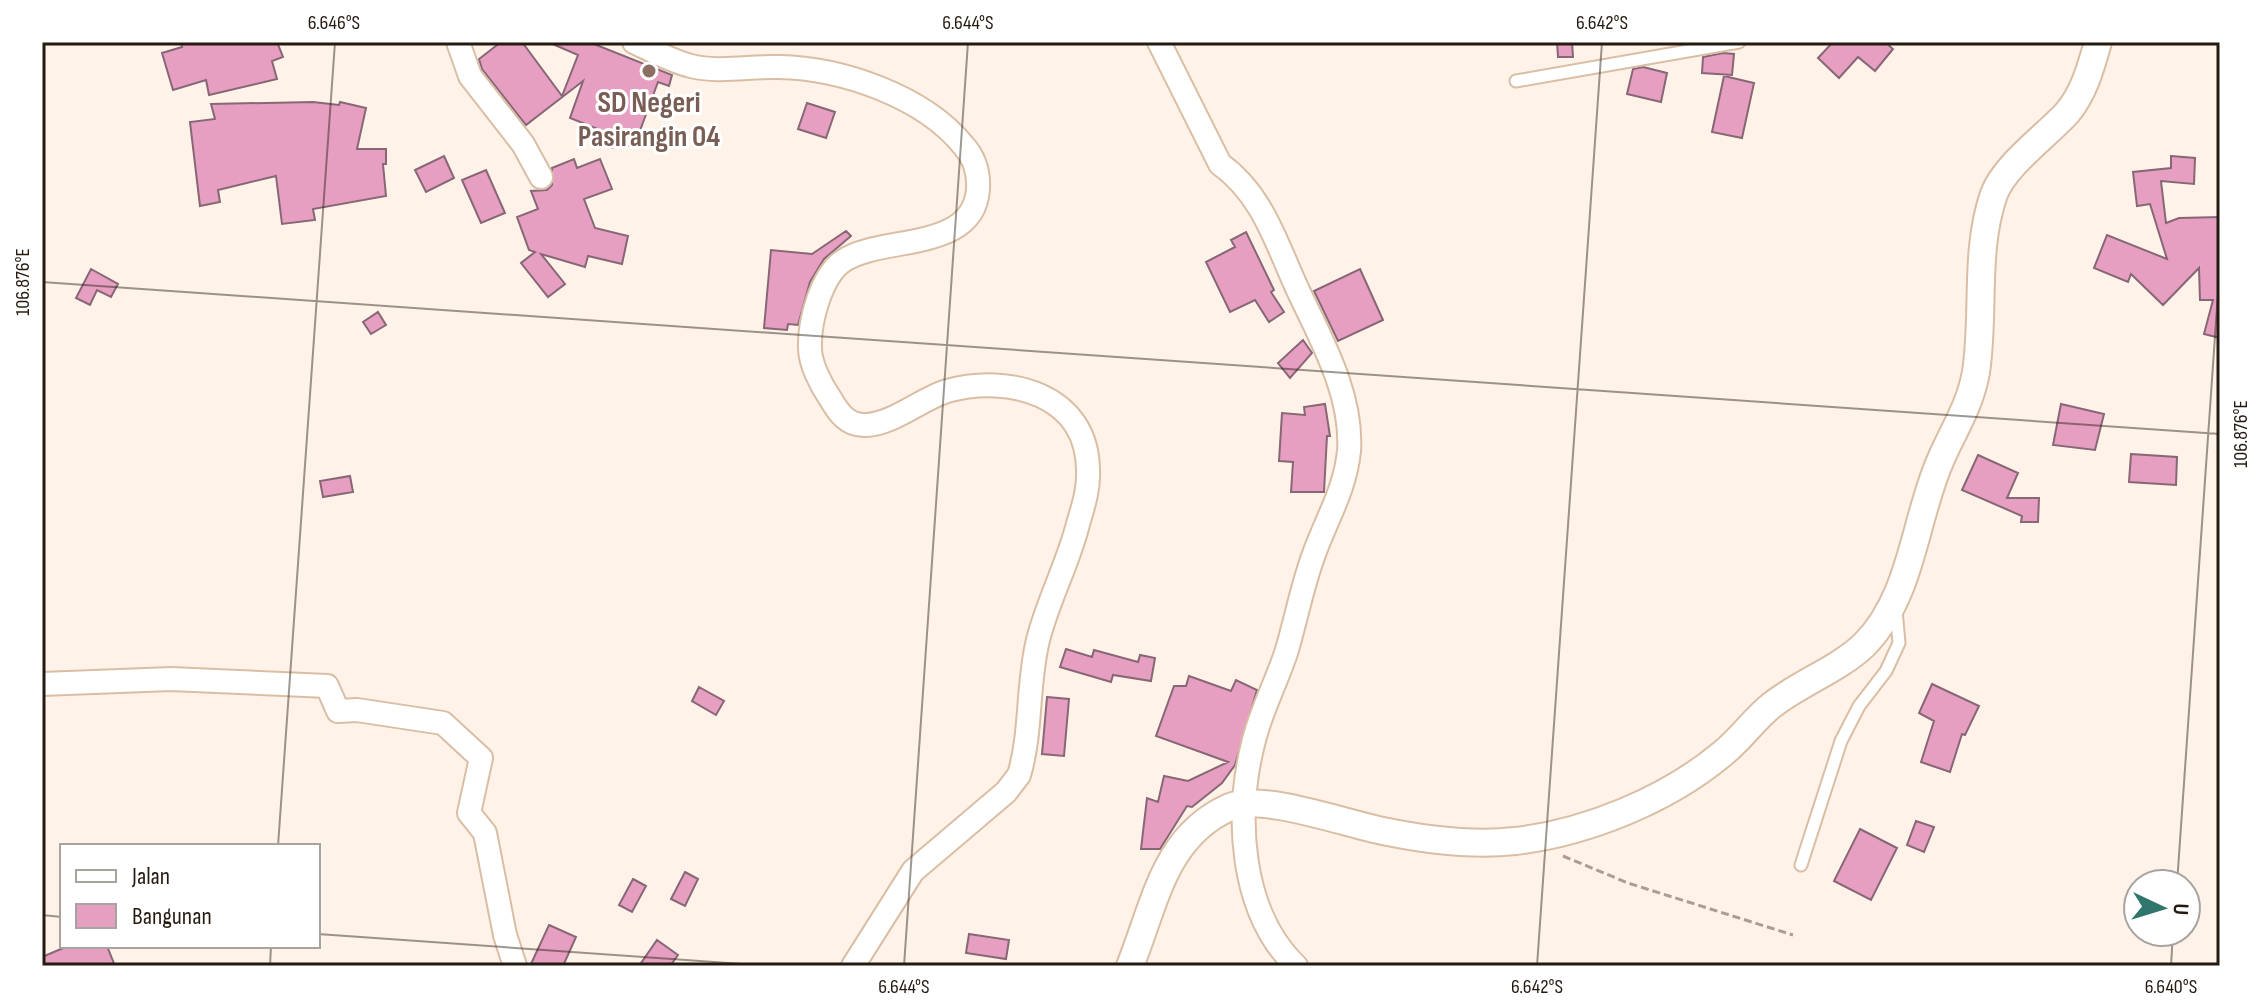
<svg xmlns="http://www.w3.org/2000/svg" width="2262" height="1008" viewBox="0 0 2262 1008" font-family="'Sofia Sans Condensed',sans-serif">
	<rect width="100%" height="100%" fill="#fff3e9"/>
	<!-- building -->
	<path fill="#e69fc0" stroke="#876775" stroke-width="2" d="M181,42H277L283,57L272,61L277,79L209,95L206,80L173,90L162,53L182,47Z
		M501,42H522L562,96L578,55L548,42H589L672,75L669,86L658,82L641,128L643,144L608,148L605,132L570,118L583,81L526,125L482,69L479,59Z
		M1557,42H1572L1573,57H1558Z
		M1833,42H1885L1893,49L1875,71L1858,57L1839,78L1818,58Z
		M1723,53L1734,54L1732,75L1702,73L1703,57Z
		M1643,67L1667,73L1661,102L1627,94L1633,69Z
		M1724,76L1754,83L1742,138L1712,132Z
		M313,102L339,105L340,102L366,108L357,149H386V164H383L386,196L313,209L315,220L282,224L276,176L218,190L220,202L200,206L190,122L215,119L211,104Z
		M807,103L835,112L826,138L798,129Z
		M444,156L454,178L426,192L415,170Z
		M2171,156L2195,158L2194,184L2161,181L2166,223L2179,218L2220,217V338L2204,334L2213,300H2200L2199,268L2163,305L2131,274L2128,282L2094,268L2107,235L2167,259L2150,204L2137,206L2133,172L2171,168Z
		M574,159L577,168L600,159L612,189L584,199L595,228L628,236L622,264L588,256L585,267L541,254L565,284L548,297L521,263L535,252L529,250L517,217L538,209L531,191L547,190L552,185V168Z
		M486,170L505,213L481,223L462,180Z
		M846,231L851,236L824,259L810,282L798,325L788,324L787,330L764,328L771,250L812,254Z
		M1246,232L1274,290L1271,292L1284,312L1269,322L1255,300L1230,312L1206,262L1235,247L1231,240Z
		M91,269L118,284L111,297L97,290L90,305L76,298Z
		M1360,269L1383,320L1338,341L1314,291Z
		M378,312L386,325L371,334L363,322Z
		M1303,340L1312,353L1290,378L1278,363Z
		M1325,404L1330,436H1327L1324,492H1291L1293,462L1279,461L1282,413L1305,415L1304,407Z
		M2061,404L2104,414L2095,450L2053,445Z
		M2131,454L2177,457L2176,485L2129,482Z
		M1978,455L2018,473L2007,498H2039L2038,522H2021L2022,516L1962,490Z
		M350,476L353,492L323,497L320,481Z
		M1066,649L1092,657L1094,650L1138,662L1140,655L1155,658L1151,681L1113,675L1111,682L1060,667Z
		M1189,676L1231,691L1236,680L1257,690L1235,765L1222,783L1192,807L1187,806L1160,849H1141L1147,798L1158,802L1164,776L1188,781L1228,762L1156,736L1174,686H1186Z
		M1932,684L1979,706L1965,735L1962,734L1950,772L1921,762L1934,721L1919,713Z
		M699,687L724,701L716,715L692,701Z
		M1047,697L1069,699L1064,756L1042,754Z
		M1916,821L1934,827L1924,852L1907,845Z
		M1860,829L1897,848L1871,900L1834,881Z
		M685,872L698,879L685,906L671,899Z
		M633,879L646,886L632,912L619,905Z
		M549,925L576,937L563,966H530Z
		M969,934L1009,940L1006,959L966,953Z
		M657,940L678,955L670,966H639Z
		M68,946H107L115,966H42V957Z"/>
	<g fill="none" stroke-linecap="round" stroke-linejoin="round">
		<defs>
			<path id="service" d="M1516,81L1739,42
				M1801,865L1841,741L1859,706L1886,671L1899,643L1896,610"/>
			<path id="minor" d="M458,42L470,76L523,144L541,177
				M634,42C653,51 671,61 691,66C718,73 751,66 779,67C841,68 923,96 963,145C974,157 979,173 978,189C974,253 881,235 843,261C821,276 809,322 810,348C810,364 821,385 830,398C838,412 847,426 866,425C893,424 921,399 947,391C1009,374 1088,394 1088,471C1089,489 1083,507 1078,524C1068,564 1048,600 1038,640C1027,684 1032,732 1019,775L1006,792L913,871L853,966
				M1159,42L1220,164C1262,194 1276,242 1296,286C1319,336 1353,393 1349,451C1345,490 1327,518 1314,554C1302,586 1296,620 1286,653C1276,683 1260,713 1253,744C1235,816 1240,912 1296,966
				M42,684L171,679L327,686L338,711L357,710L443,723L481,758L469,813L485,833L505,935L515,966"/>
			<path id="tertiary" d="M1130,966C1155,904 1164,836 1230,807C1263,793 1346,824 1383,831C1426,840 1471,846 1515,841C1586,833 1667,800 1722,754C1741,739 1754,719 1772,705C1800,683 1839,669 1864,645C1913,596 1914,519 1941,459C1954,429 1970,406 1976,372C1985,313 1974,251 1994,194C2005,165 2046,136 2067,113C2084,93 2091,67 2098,42"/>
		</defs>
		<!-- service casing -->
		<use href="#service" stroke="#d9bea5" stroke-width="15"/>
		<!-- minor casing -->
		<use href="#minor" stroke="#d9bea5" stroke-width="26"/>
		<!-- tertiary casing -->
		<use href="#tertiary" stroke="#d9bea5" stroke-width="30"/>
		<!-- path -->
		<path stroke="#aa9e94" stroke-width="3" stroke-dasharray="8 4" stroke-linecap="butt" d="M1563,856L1628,883L1793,935"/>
		<!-- service -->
		<use href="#service" stroke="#fff" stroke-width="11"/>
		<!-- minor -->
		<use href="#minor" stroke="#fff" stroke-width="22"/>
		<!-- tertiary -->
		<use href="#tertiary" stroke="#fff" stroke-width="26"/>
	</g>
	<!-- ticks -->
	<path fill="none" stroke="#241a10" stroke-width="2" stroke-opacity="0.45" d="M42,282L2220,434M278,846L335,42M2177,884L2220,264M42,915L62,917M318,934L770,966M270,966L271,946M904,966L968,42M1537,966L1602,42M2171,966L2173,932"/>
	<!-- markers -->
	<circle fill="#8d6e63" stroke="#fff" stroke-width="3" cx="649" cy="71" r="8"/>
	<g text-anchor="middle" stroke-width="6" stroke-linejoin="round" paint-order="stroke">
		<!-- education labels -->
		<g font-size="30" font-weight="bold" fill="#785e54" stroke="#fff">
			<text x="649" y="112">SD Negeri<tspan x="649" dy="34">Pasirangin 04</tspan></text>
		</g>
	</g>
	<!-- border -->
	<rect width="2262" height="1008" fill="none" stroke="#ffffff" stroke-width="88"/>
	<!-- legend -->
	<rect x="60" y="844" width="260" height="104" fill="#ffffff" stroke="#a7a39f" stroke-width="2"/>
	<rect x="76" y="870" width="40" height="12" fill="#ffffff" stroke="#a7a39f" stroke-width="2"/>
	<text x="132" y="884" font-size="24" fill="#241a10">Jalan</text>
	<rect x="76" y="904" width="40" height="24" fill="#e69fc0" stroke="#a7a39f" stroke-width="2"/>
	<text x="132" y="924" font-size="24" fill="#241a10">Bangunan</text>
	<!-- north arrow -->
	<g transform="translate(2162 908) rotate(94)"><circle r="38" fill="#ffffff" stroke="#a7a39f" stroke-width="2"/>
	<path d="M0-6L14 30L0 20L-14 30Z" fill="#30766d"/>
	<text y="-12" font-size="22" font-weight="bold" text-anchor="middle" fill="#241a10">U</text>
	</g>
	<rect x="44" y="44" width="2174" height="920" fill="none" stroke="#241a10" stroke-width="3"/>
	<g font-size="20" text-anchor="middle" fill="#241a10">
		<text x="334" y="29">6.646°S</text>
		<text x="968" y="29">6.644°S</text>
		<text x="1602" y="29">6.642°S</text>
		<text transform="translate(22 282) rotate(-90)" y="7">106.876°E</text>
		<text transform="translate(2240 434) rotate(-90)" y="7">106.876°E</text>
		<text x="904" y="993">6.644°S</text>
		<text x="1537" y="993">6.642°S</text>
		<text x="2171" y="993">6.640°S</text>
	</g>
</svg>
